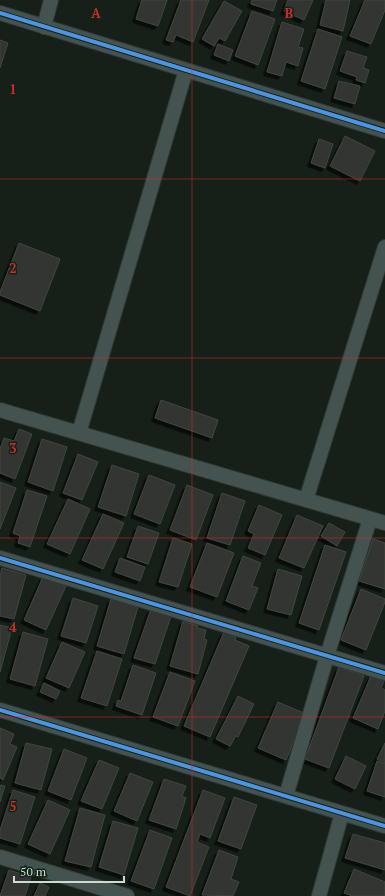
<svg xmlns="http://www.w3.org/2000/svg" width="385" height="896" viewBox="0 0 385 896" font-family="'PT Serif',serif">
	<defs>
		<filter id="shadow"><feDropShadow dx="-3.5" dy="3.5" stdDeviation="0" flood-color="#0009"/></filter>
	</defs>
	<rect width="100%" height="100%" fill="#162019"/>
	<!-- building -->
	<path fill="#303630" stroke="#40463e" filter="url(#shadow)" d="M142,0H167L158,26L136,19Z
		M181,0H209L193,42L176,35L173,42L166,40Z
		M252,0H277L273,11L251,4Z
		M288,0H313L304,20L284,11Z
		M326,0H350L343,31L320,25Z
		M365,0H385V10L371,44L350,36Z
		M224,1L242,11L225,41L219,38L214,46L202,39Z
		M252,11L275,19L258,65L235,56Z
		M282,22L304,29L298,47L303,48L298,66L286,62L282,76L267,72Z
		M318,29L342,37L325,89L301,81Z
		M0,40L8,43L0,68Z
		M218,44L233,50L229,61L214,55Z
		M347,51L367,57L363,68L369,70L365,83L356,80L357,77L340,71Z
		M339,81L360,86L355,104L334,98Z
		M345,136L375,151L360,181L330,166Z
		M319,139L333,144L325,168L311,163Z
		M19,243L60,259L40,311L0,295V292Z
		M161,400L218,420L212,438L155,418Z
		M19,429L32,434L15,479L0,473V449L4,438L14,441Z
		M42,439L67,447L53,491L28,482Z
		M78,454L98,462L82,500L63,493Z
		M112,465L139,474L126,516L98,507Z
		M149,475L175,485L160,524L134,514Z
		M0,482L16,488L0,529Z
		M187,485L213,495L196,540L170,530Z
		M27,490L47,496L30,547L18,543L20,536L13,533Z
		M222,493L245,501L230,545L207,538Z
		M68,499L90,509L70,554L47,544Z
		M259,505L282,515L265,555L248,548L254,534L248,531Z
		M103,514L124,523L103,569L82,560Z
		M297,515L323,526L304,568L279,558Z
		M329,523L345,532L337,546L321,536Z
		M138,526L159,533L148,564L127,557Z
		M173,538L192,544L178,587L159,582Z
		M373,539L385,543V589L359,581Z
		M207,543L234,553L217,597L190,587Z
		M325,545L346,552L319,630L299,623Z
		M243,556L261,563L252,586L258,588L249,610L226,601Z
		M120,558L145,567L140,581L115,572Z
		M2,568L26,575L14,619L0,616V576Z
		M278,569L302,576L291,615L267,609Z
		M43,577L66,586L46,630L24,620Z
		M361,589L385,599V602L366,650L341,640Z
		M73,598L98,606L86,643L61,636Z
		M111,599L138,607L124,654L97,646Z
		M151,609L171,616L155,664L134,658Z
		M183,621L198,626L197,628L206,630L204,639L207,640L198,674L170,666Z
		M0,625L12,628L0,672Z
		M23,632L48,639L35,686L10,679Z
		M224,632L236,637L235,640L249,646L210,737L184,726Z
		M62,642L85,652L69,688L46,678Z
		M97,651L122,659L107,706L81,698Z
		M133,665L156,673L142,715L116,706L118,700L121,701Z
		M339,667L364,676L329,768L305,759Z
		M170,672L195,681L178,726L153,717Z
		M371,676L384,681L381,688L385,690V711L378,729L353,718Z
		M44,683L60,691L56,699L40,692Z
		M238,696L254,704L238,737L236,736L230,746L216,739Z
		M278,702L306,714L286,760L258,748Z
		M0,728L14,734L10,744L17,747L3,780L0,778Z
		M26,743L52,749L41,790L15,783Z
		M385,743V763L377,759Z
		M64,749L87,758L71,800L48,791Z
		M346,756L366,766L355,789L335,779Z
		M99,760L119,768L102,809L81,801Z
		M377,761L385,764V797L367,791Z
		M130,773L153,782L137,821L114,811Z
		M164,779L186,786L182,796L186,798L176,829L149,820Z
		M0,785L5,786L0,802Z
		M13,790L35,797L20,844L0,838V830Z
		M203,790L225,798L210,838L200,834L197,842L209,847L190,896L166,887Z
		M234,797L257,805L241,849L218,841Z
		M48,800L70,810L50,854L28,844Z
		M80,808L105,815L91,867L65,861Z
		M113,821L138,828L124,875L99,867Z
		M150,830L172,838L154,889L131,881Z
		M353,834L385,843V870L345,858Z
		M219,850L238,857L231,879L239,882L233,896L202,895Z
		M354,869L385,882V896H353L344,893Z
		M9,870L31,877L25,896H0Z
		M40,883L49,887L45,896H34Z"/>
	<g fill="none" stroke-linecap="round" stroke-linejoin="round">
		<defs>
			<path id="street" d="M0,13L385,131
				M44,27L51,0
				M0,410L385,523
				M79,433L186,70
				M306,500L385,247
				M0,558L385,673
				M0,710L385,826
				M286,796L327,656L370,519
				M0,857L127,896
				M319,896L342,813"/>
		</defs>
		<!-- street casing -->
		<use href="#street" stroke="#313934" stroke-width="16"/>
		<!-- street -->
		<use href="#street" stroke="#445350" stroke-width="14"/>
		<defs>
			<path id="cycleway" d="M0,13L385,131
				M0,558L385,673
				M0,710L385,826"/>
		</defs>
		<!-- cycleway casing -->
		<use href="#cycleway" stroke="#122418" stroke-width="6"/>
		<!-- cycleway -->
		<use href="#cycleway" stroke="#4d94e3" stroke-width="4"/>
	</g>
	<!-- grid -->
	<path fill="none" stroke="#d62828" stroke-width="1" stroke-opacity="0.55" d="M192,0V896M0,179H385M0,358H385M0,538H385M0,717H385"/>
	<g font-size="13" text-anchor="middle" font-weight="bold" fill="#d62828" stroke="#122418" stroke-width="3" stroke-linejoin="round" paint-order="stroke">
		<text x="96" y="18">A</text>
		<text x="289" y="18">B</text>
		<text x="13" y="94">1</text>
		<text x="13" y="273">2</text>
		<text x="13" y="453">3</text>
		<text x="13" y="632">4</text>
		<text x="13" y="811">5</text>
	</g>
	<!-- scale -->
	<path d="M14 876v6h110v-6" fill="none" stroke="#cfdad2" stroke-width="2"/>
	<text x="20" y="876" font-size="12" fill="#cfdad2" stroke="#122418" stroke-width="3" paint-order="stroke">50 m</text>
</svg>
